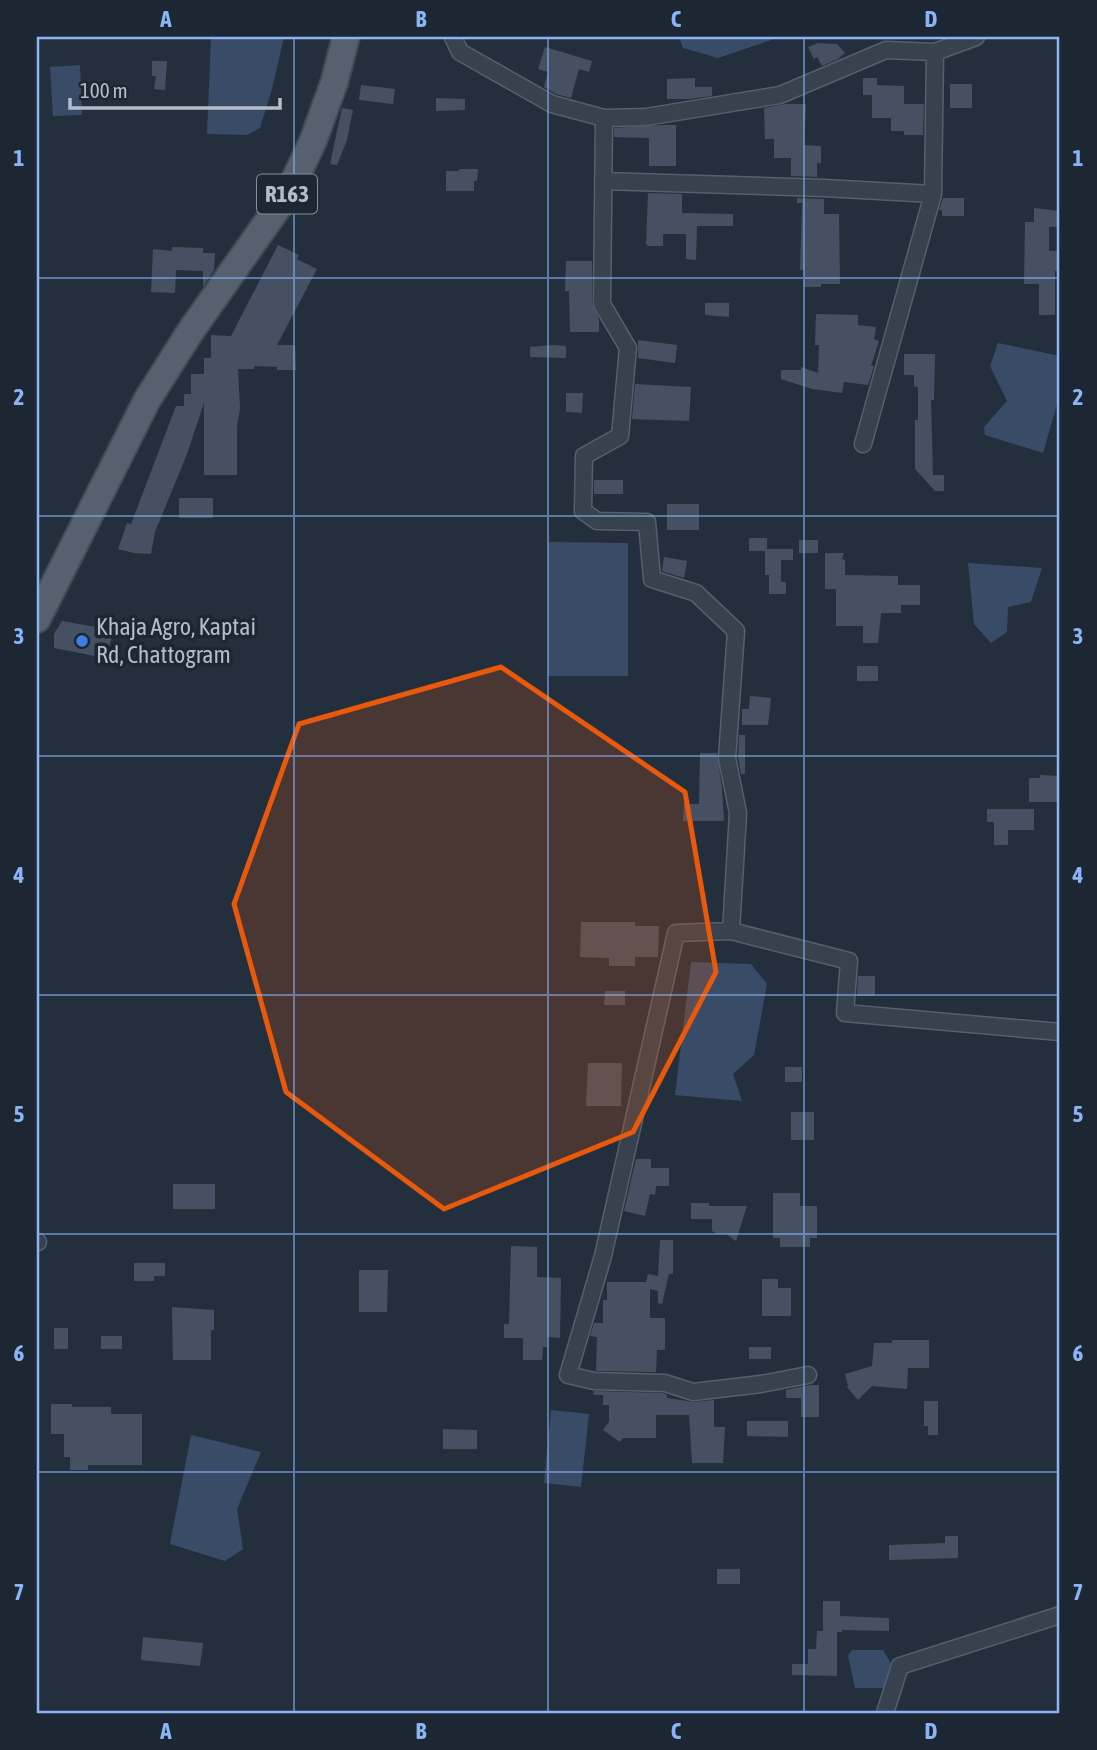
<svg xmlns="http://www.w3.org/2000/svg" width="1097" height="1750" viewBox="0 0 1097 1750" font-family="'Asap Condensed',sans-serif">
	<rect width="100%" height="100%" fill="#242f3e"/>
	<!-- water -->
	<path fill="#394c67" d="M211,37H284L272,89L260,128L247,135L207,134Z
		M679,37H780L718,58L683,48Z
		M80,65L82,115L53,116L50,67Z
		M998,343L1060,356V394L1043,453L985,435L984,427L1007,401L990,366Z
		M548,542L628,543V676H548Z
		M968,563L1042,568L1031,602L1008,607L1007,632L991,643L974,624Z
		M691,962L751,964L767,984L754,1055L733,1074L742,1101L675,1095Z
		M551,1410L589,1414L581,1487L544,1483Z
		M191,1435L261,1452L237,1509L243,1549L225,1561L170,1544Z
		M852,1650H883L894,1669L887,1688H855L848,1656Z"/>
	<!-- building -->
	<path fill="#455162" d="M818,43L837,44L845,53L838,59L822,66L817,57L814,59L808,47Z
		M545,47L592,61L589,72L579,69L571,98L556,94L544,87L548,72L538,69Z
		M152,61H167L165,90L154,89L156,76H152Z
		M695,78V87H712V96L689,99H667V79Z
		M863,78H877V85L904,86V104H924L923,135H904V131H891V118H872V95H863Z
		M950,84H972V108H950Z
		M361,85L395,89L393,104L359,100Z
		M436,98L465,99V110L436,111Z
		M785,104H806L804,145L821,146V163H817V177L791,176V158H774V139H765L764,108Z
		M342,108L353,110L347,140L337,165L330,164Z
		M663,125H676V166H649V138L614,137V128Z
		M459,169H478L477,181H474V191H446V171H459Z
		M648,193L682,194V213L733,214V226H697L696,260L686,259V234H663V246H649L646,244Z
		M797,198L824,199V214H839L840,284H821V287H804V270H800L802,203H797Z
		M943,198H964V216H942V210H939Z
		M1034,208L1060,211V227H1049V251H1059V271H1055V315H1039V284H1024L1025,222H1034Z
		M278,245L299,255L297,259L317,269L277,345H295L296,370H277V367L254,366V369H238L240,409L237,427V475H204V403L187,454L155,532L151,554L134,553L118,549L127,523L131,524L176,406H184V394H191V374H204V358H211V335L231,336Z
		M172,247L203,248V253H215L214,270L203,287V271L176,270L175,293L151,292L153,249L172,251Z
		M566,261H592V304L599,319V332H570L569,291H565Z
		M705,303H729V317L705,315Z
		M816,314L858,315V325L876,327L874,339L879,341L871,366H874L868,385L844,382L842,393L812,389L781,379V370H801V367L818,373L819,345H815Z
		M638,340L677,345L675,363L638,358Z
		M554,345L566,346V358L530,357V347Z
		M904,354H935L934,400H931L933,475H944V491H935L915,469V420H918V387L914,386V375H904Z
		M635,384L691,387L689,421L632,419Z
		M566,393H583L582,413L566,412Z
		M594,480H623V494H594Z
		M179,498H213V518H179Z
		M667,504H699V530H667Z
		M749,538H767V549H793V560H781V582H786V594H769V575H765V551H749Z
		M799,540H818V553H799Z
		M825,553H844L842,559L845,560V575L898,576V585H920V605H901V613H881L878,643H863V626H836V589H825Z
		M664,557L687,561L684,578L662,571Z
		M62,621L114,630L109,647L110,659L54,648V634Z
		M857,666H878V681H857Z
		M750,696L771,698L768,725H742V709H749Z
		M739,735H745V774H741L738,757Z
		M700,753H717L722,788L724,821H683L684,804H699Z
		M1040,775L1060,776V802H1029V778H1040Z
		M987,809H1034V830H1008V845H994V822H987Z
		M581,922H635V926H659L658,957H635V966H609V958L580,957Z
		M858,976H875V996H857Z
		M605,991H625V1005H604Z
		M588,1063H622L621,1106H586Z
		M785,1067H802V1082H785Z
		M791,1112H814V1140H791Z
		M636,1159H651V1168H669V1186H656L655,1195L650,1194L645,1216L624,1211Z
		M173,1184H215V1209H173Z
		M773,1193H800V1206H817V1238H810V1247H780V1238H773Z
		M691,1203H709V1206H747L736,1241L726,1234H717L712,1231V1219H691Z
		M660,1240H673V1274H669L662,1304L658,1303V1291L650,1289V1318H665V1350H657L656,1372L596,1371L597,1337L590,1336L594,1323H603V1300H607V1282H646L648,1274L658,1276Z
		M511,1246L537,1247V1277L561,1278L560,1338L547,1337V1347H543L542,1360H523V1338H504V1324H509Z
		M134,1263H165V1276H154V1281H134Z
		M359,1270H388L387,1312H359Z
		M762,1279H778V1288H791V1316H762Z
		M172,1307L214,1310V1330H211V1360H173Z
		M54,1328H68V1349H54Z
		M101,1336H122V1349H101Z
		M892,1340H929V1368H908L907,1389L872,1386L858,1400L847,1387L848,1385L845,1374L872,1366L874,1343H892Z
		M749,1347H771V1359H749Z
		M810,1385H819V1417H801V1398H786V1390Z
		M594,1391L663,1393L667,1395V1398L694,1402L714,1400V1427H725L723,1463H692L689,1415H656V1438H623L620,1442L603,1430L609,1422V1405H603V1395H593Z
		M924,1401H938V1435H928V1426H924Z
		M51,1404H72V1407H111V1414H142V1465H88V1470H70V1457H64V1434H51Z
		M747,1421H788V1437L747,1436Z
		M443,1429L477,1430V1449H443Z
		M945,1536H958V1558L889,1560V1545L945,1543Z
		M717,1569H740V1584H717Z
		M823,1601H840V1616L889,1618V1631L842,1630V1632H837V1676L792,1675V1664H808V1649H816L817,1631H823Z
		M143,1637L203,1643L200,1666L141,1660Z"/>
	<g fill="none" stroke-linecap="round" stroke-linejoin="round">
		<defs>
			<path id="minor" d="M453,37L460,52L552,104L604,118L646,117L780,95L886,50L935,52
				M604,118L602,304L628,348L620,436L584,456L583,511L597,521L647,522L652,579L696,593L736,631L727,758L738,813L731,931
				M603,181L824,188L933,194L935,52L976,37
				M863,444L933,194
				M37,1242H38
				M808,1375L761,1384L693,1392L665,1383L594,1381L568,1375L603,1256L676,933L731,931L849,961L845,1013L1060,1032
				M885,1713L900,1666L1060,1615"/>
			<path id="primary" d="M37,619L147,400L190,332L290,190L313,141L334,83L346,37"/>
		</defs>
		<!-- minor casing -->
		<use href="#minor" stroke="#565f6c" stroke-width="19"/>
		<!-- primary casing -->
		<use href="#primary" stroke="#414a57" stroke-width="30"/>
		<!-- minor -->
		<use href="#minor" stroke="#38414e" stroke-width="16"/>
		<!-- primary -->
		<use href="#primary" stroke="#56606e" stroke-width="26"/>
	</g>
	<!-- marked area -->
	<path fill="#e8590c" fill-opacity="0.2" stroke="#e8590c" stroke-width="5" stroke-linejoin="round" d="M501,667L685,792L716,972L633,1132L444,1209L286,1092L234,904L299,724Z"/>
	<!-- grid -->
	<path fill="none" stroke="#8ab4f8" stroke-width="2" stroke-opacity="0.55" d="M294,37V1713M548,37V1713M804,37V1713M37,278H1060M37,516H1060M37,756H1060M37,995H1060M37,1234H1060M37,1472H1060"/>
	<!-- markers -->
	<circle fill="#3f7fe0" stroke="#1d2633" stroke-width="2.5" cx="82" cy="641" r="7"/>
	<g text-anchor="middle" stroke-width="7" stroke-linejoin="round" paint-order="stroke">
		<!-- shield labels -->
		<rect fill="#1d2633" stroke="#878f9c" stroke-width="2" x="257" y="174.5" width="60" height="39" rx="5"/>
		<g font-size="23" font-weight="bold" fill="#b4bcc9">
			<text x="287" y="202">R163</text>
		</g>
		<!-- poi labels -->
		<g font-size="24" fill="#b4bcc9" stroke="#1d2633" text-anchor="start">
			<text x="96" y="635">Khaja Agro, Kaptai<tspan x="96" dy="28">Rd, Chattogram</tspan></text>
		</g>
	</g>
	<!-- border -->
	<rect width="1097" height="1750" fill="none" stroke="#1d2633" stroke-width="77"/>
	<!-- scale -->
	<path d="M70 98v10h210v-10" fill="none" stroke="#b4bcc9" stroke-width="3.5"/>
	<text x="80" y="98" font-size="21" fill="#b4bcc9" stroke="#1d2633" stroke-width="5" paint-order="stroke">100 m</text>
	<rect x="38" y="38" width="1020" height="1674" fill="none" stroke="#8ab4f8" stroke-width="2.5"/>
	<g font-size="23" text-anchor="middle" font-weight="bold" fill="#8ab4f8">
		<text x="166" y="27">A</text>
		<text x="421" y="27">B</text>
		<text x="676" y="27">C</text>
		<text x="931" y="27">D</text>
		<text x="19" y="166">1</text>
		<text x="1078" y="166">1</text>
		<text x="19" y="405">2</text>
		<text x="1078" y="405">2</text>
		<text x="19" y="644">3</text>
		<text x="1078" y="644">3</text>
		<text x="19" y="883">4</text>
		<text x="1078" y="883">4</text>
		<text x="19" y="1122">5</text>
		<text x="1078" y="1122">5</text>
		<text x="19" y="1361">6</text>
		<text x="1078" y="1361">6</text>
		<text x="19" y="1600">7</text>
		<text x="1078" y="1600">7</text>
		<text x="166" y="1739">A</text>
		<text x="421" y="1739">B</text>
		<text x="676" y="1739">C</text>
		<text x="931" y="1739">D</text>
	</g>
</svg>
